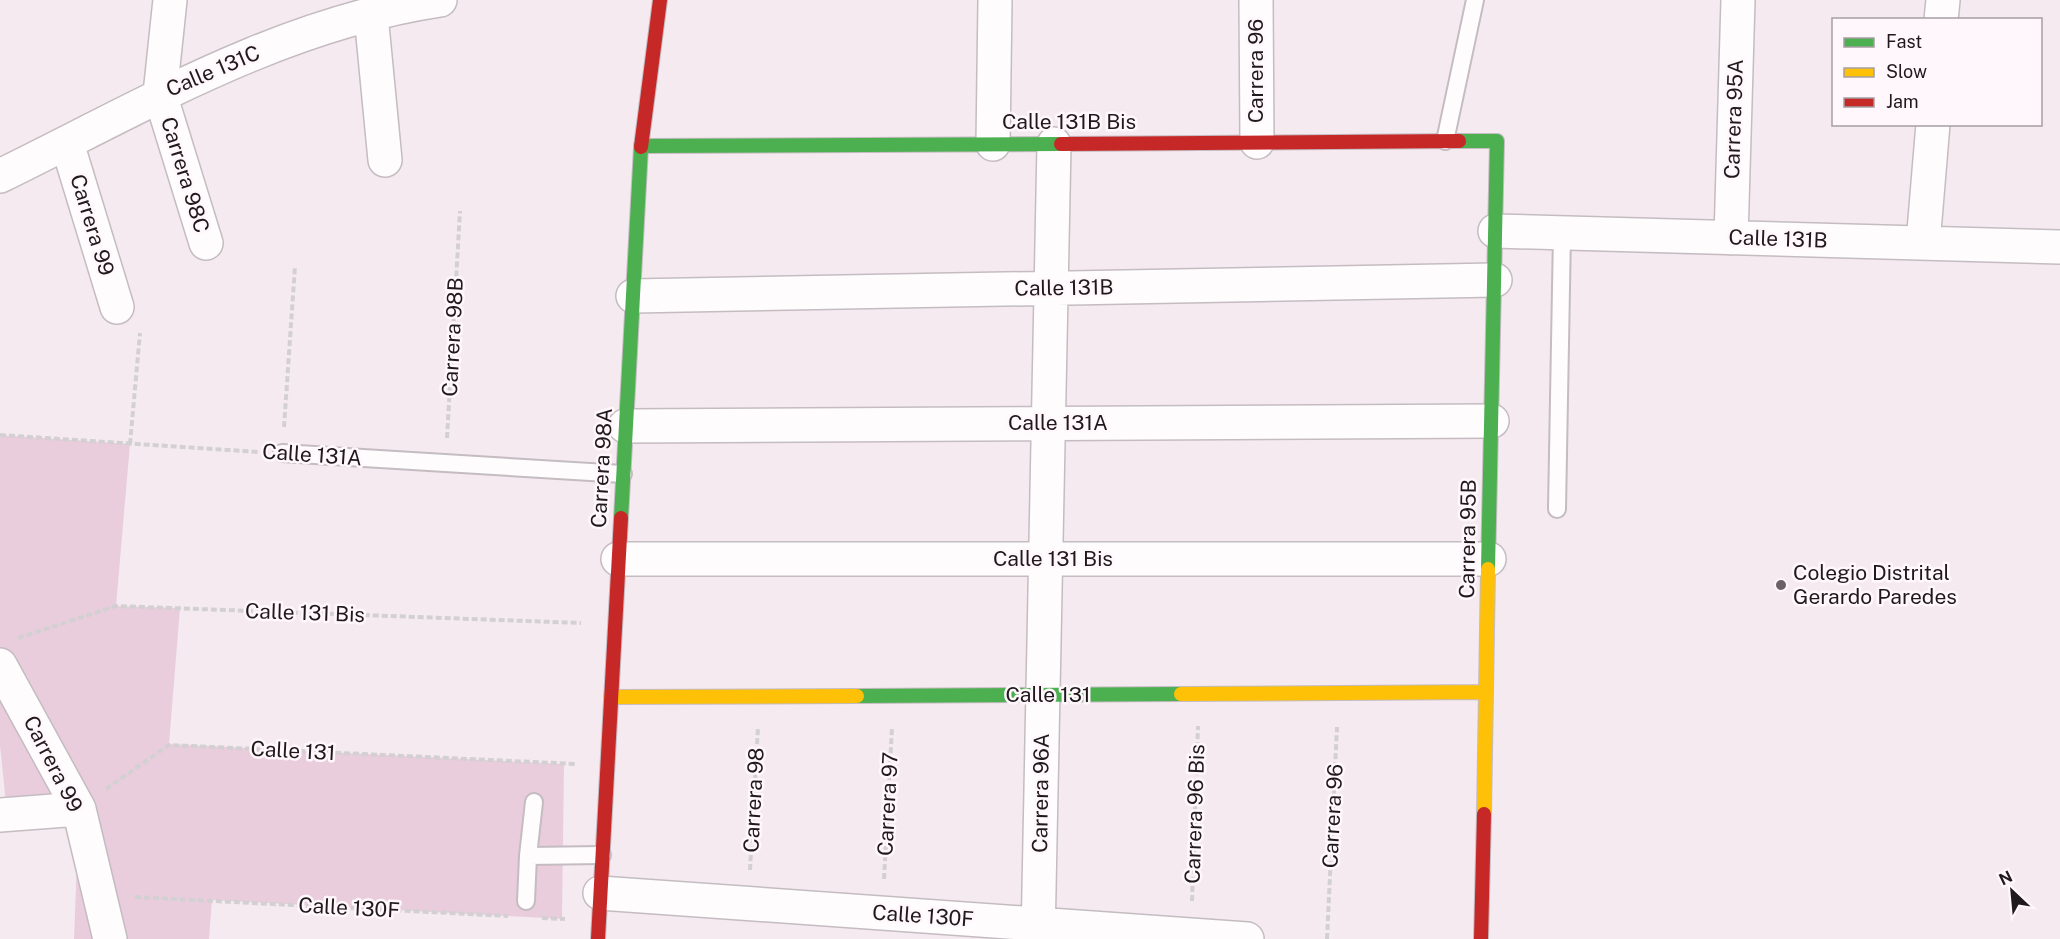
<svg xmlns="http://www.w3.org/2000/svg" width="2060" height="939" viewBox="0 0 2060 939" font-family="'Public Sans',sans-serif">
	<rect width="100%" height="100%" fill="#f5eaf0"/>
	<!-- green -->
	<path fill="#e9cddd" d="M0,435L130,444L116,606L180,608L169,744L564,764L562,919L212,900L209,939H74L79,809L7,814L0,745Z"/>
	<g fill="none" stroke-linecap="round" stroke-linejoin="round">
		<defs>
			<path id="lane" d="M1445,141L1475,0
				M282,453L623,474
				M1557,509L1562,233
				M534,802L528,856L602,855
				M526,901L528,856"/>
			<path id="street" d="M170,0L160,94L206,243
				M1256,0L1257,142
				M371,15L385,160
				M1941,20L1943,0
				M67,143L117,307
				M993,144L995,0
				M0,176C143,106 280,24 440,0
				M1495,231L2060,247
				M1731,238L1738,0
				M1923,243L1933,124
				M633,296L1495,280
				M625,426L1492,421
				M618,559H1489
				M0,665L79,809L110,939
				M0,815L79,809
				M600,893L1247,939
				M1038,939L1054,144"/>
			<path id="fast" d="M1459,141H1497L1488,569
				M641,146L1061,144
				M621,518L641,147
				M857,696L1181,694"/>
			<path id="slow" d="M1181,694L1486,692
				M611,697L857,696
				M1484,814L1488,569"/>
			<path id="jam" d="M1061,144L1459,141
				M641,147L660,0
				M598,939L621,518
				M1481,939L1484,814"/>
		</defs>
		<!-- lane casing -->
		<use href="#lane" stroke="#c4bcc1" stroke-width="20"/>
		<!-- street casing -->
		<use href="#street" stroke="#c4bcc1" stroke-width="36"/>
		<!-- fast casing -->
		<use href="#fast" stroke="#c4bcc1" stroke-width="16"/>
		<!-- slow casing -->
		<use href="#slow" stroke="#c4bcc1" stroke-width="16"/>
		<!-- jam casing -->
		<use href="#jam" stroke="#c4bcc1" stroke-width="16"/>
		<!-- path -->
		<path stroke="#d3d0d2" stroke-width="4" stroke-dasharray="6 3" stroke-linecap="butt" d="M284,427L295,266
			M0,435L259,452
			M447,438L460,211
			M130,444L140,333
			M18,638L116,606L581,623
			M106,789L169,745L576,764
			M750,870L758,727
			M884,879L892,728
			M135,897L508,916
			M1192,901L1198,726
			M542,918L565,919
			M1327,939L1337,727"/>
		<!-- lane -->
		<use href="#lane" stroke="#fefcfd" stroke-width="16"/>
		<!-- street -->
		<use href="#street" stroke="#fefcfd" stroke-width="33"/>
		<!-- fast -->
		<use href="#fast" stroke="#4caf50" stroke-width="14"/>
		<!-- slow -->
		<use href="#slow" stroke="#ffc107" stroke-width="14"/>
		<!-- jam -->
		<use href="#jam" stroke="#c62828" stroke-width="14"/>
	</g>
	<!-- markers -->
	<circle fill="#6a6266" stroke="#fff7fb" stroke-width="2" cx="1781" cy="585" r="6"/>
	<g text-anchor="middle" stroke-width="5" stroke-linejoin="round" paint-order="stroke">
		<!-- street labels -->
		<g font-size="21" fill="#1f191c" stroke="#fff7fb">
			<text transform="translate(213 71) rotate(-23)" y="7">Calle 131C</text>
			<text transform="translate(1256 71) rotate(-90)" y="7">Carrera 96</text>
			<text transform="translate(1734 119) rotate(-88)" y="7">Carrera 95A</text>
			<text x="1069" y="129">Calle 131B Bis</text>
			<text transform="translate(185 175) rotate(73)" y="7">Carrera 98C</text>
			<text transform="translate(92 225) rotate(73)" y="7">Carrera 99</text>
			<text transform="translate(1778 239) rotate(2)" y="7">Calle 131B</text>
			<text transform="translate(1064 288) rotate(-1)" y="7">Calle 131B</text>
			<text transform="translate(453 337) rotate(-87)" y="7">Carrera 98B</text>
			<text x="1058" y="430">Calle 131A</text>
			<text transform="translate(312 455) rotate(4)" y="7">Calle 131A</text>
			<text transform="translate(602 468) rotate(-87)" y="7">Carrera 98A</text>
			<text transform="translate(1468 539) rotate(-89)" y="7">Carrera 95B</text>
			<text x="1053" y="566">Calle 131 Bis</text>
			<text transform="translate(305 613) rotate(2)" y="7">Calle 131 Bis</text>
			<text x="1048" y="702">Calle 131</text>
			<text transform="translate(293 751) rotate(3)" y="7">Calle 131</text>
			<text transform="translate(53 764) rotate(63)" y="7">Carrera 99</text>
			<text transform="translate(1041 793) rotate(-89)" y="7">Carrera 96A</text>
			<text transform="translate(754 800) rotate(-87)" y="7">Carrera 98</text>
			<text transform="translate(888 804) rotate(-87)" y="7">Carrera 97</text>
			<text transform="translate(1195 814) rotate(-88)" y="7">Carrera 96 Bis</text>
			<text transform="translate(1333 816) rotate(-87)" y="7">Carrera 96</text>
			<text transform="translate(349 908) rotate(3)" y="7">Calle 130F</text>
			<text transform="translate(923 916) rotate(4)" y="7">Calle 130F</text>
		</g>
		<!-- poi labels -->
		<g font-size="21" fill="#1f191c" stroke="#fff7fb" text-anchor="start">
			<text x="1793" y="580">Colegio Distrital<tspan x="1793" dy="24">Gerardo Paredes</tspan></text>
		</g>
	</g>
	<!-- legend -->
	<rect x="1832" y="18" width="210" height="108" fill="#fff7fb" stroke="#a59ea2" stroke-width="1.5"/>
	<rect x="1844" y="38" width="30" height="9" fill="#4caf50" stroke="#a59ea2" stroke-width="1.5"/>
	<text x="1886" y="48" font-size="18" fill="#1f191c">Fast</text>
	<rect x="1844" y="68" width="30" height="9" fill="#ffc107" stroke="#a59ea2" stroke-width="1.5"/>
	<text x="1886" y="78" font-size="18" fill="#1f191c">Slow</text>
	<rect x="1844" y="98" width="30" height="9" fill="#c62828" stroke="#a59ea2" stroke-width="1.5"/>
	<text x="1886" y="108" font-size="18" fill="#1f191c">Jam</text>
	<!-- north arrow -->
	<g transform="translate(2012 891) rotate(334)" stroke="#fff7fb" stroke-width="4.5" paint-order="stroke">
	<path d="M0-4.5L10 22L0 15L-10 22Z" fill="#1f191c"/>
	<text y="-9" font-size="16" font-weight="bold" text-anchor="middle" fill="#1f191c">N</text>
	</g>
</svg>
